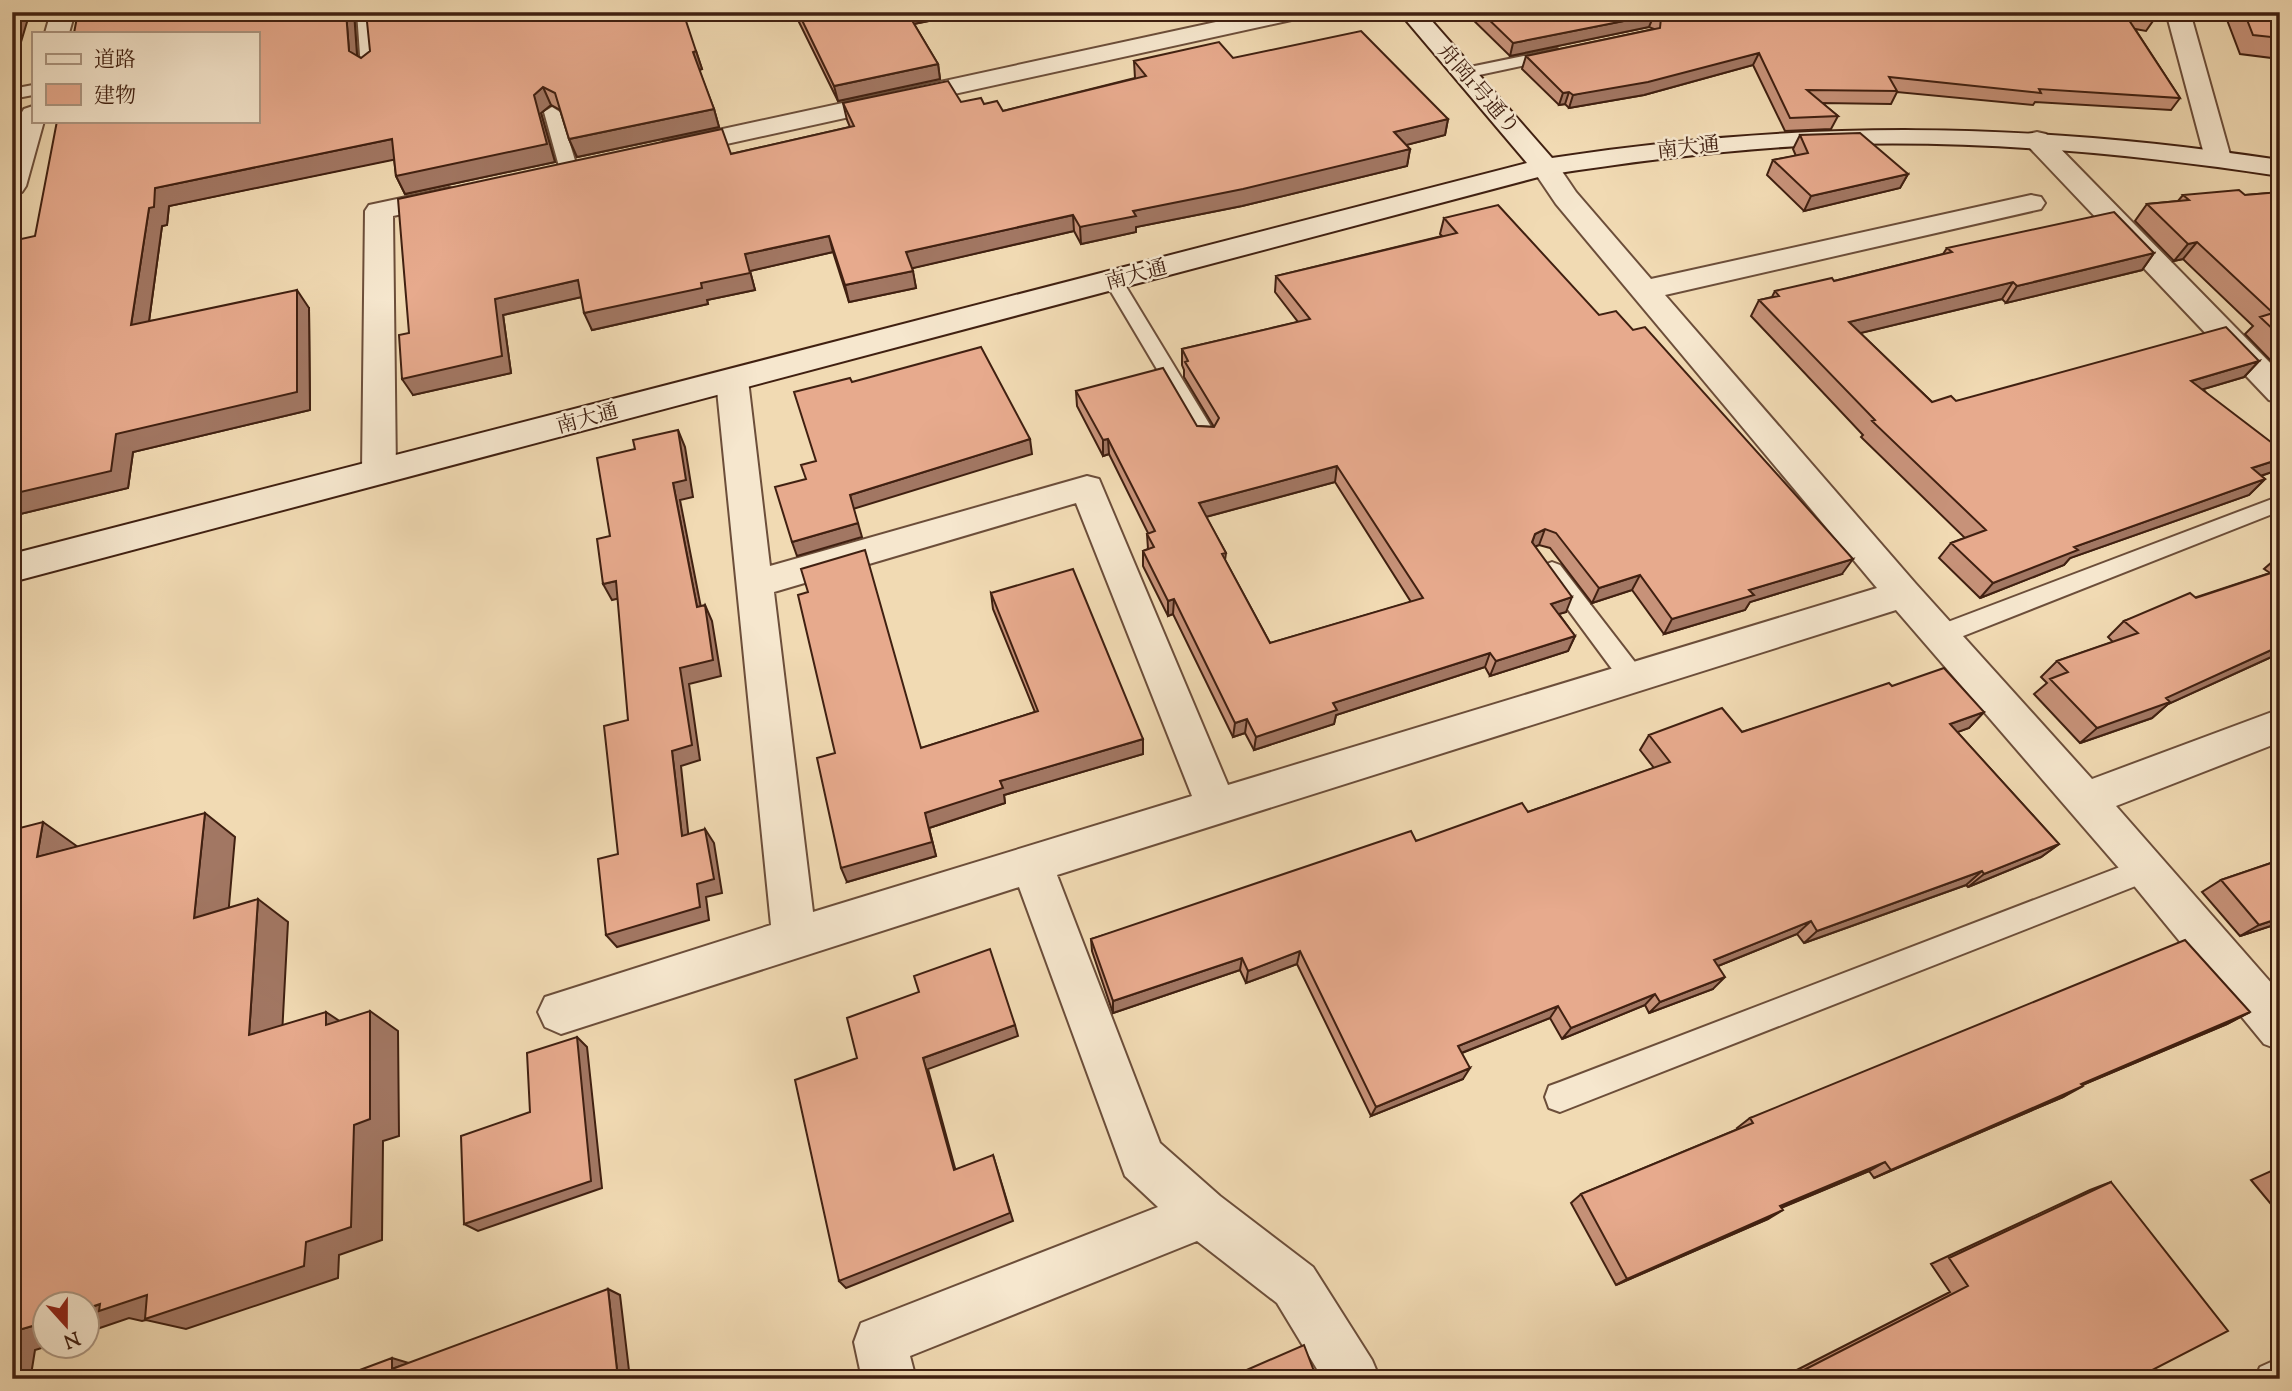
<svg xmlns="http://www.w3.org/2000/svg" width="2292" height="1391" viewBox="0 0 2292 1391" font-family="'Sorts Mill Goudy','Noto Serif JP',serif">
	<rect width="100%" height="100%" fill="#f1dab3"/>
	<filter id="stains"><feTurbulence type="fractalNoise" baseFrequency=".00286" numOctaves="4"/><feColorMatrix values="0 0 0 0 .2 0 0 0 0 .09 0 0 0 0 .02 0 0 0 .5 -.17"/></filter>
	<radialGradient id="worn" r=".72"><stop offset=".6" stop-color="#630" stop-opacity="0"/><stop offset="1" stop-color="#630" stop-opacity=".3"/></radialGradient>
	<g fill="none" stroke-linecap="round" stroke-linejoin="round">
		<defs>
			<path id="lane" d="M357,12H373L377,69L369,74L361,69Z
				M1557,49L1565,54L1563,57L1465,78L1457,73L1465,68Z
				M33,85V95L12,99V89Z
				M552,107L560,112L578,170L575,174L569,175L560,170L544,112Z
				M1113,274L1122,280L1213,430L1216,435L1213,440H1199L1104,280Z
				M2280,496V511L1948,642L1940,644L1932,642L1928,635L1932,628Z
				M1552,562L1560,565L1641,670L1644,677L1641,684L1632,687L1623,684L1544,577L1541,571L1544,565Z
				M2146,857L2156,860L2159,869L2156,878L1560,1112L1549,1108L1545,1097L1549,1086L1560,1082Z
				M2280,1358V1379H2255L2260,1367Z"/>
			<path id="street" d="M51,12H75L69,33H45Z
				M1262,12H1308L1296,19L672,156L663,154L659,148L663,142L672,140Z
				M2166,12H2190L2231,158L2227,164H2209L2205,158Z
				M33,106V121H44L26,186L22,192L12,194C12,166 7,133 24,109Z
				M2037,132L2046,134L2280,373V403L2269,400L2028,146L2024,140L2028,134Z
				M1545,159L1555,161L1576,192L1651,279L2031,195L2041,197L2045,203L2041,209L1665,295L1916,584L2092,779L2280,709V742L2116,806L2280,993V1050L2264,1044L2131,882L1896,610L1057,875L1160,1143L1220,1196L1313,1267L1372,1360L1380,1379H1323L1277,1303L1197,1241L910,1356L916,1379H862L854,1342L861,1323L1158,1207L1125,1176L1019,887L561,1034L545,1027L538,1012L545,997L771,925L716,380L721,372L732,369L743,372L748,380L770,566L1087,476L1099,479L1228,785L1877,588L1556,204L1531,167L1535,161ZM1076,503L1192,796L813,912L774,592Z
				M449,188L459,190L463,196L459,202L393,216L396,472L391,481L379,484L367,481L362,472L365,211L369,205Z"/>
			<path id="secondary" d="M1399,12H1424L1552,158C1805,119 2027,122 2280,160V176C2127,153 1975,139 1820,145C1728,149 1637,161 1546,175L12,582V554L1527,163Z"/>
		</defs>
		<!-- lane casing -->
		<use href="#lane" stroke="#6c4e3a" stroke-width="4"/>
		<!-- street casing -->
		<use href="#street" stroke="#6c4e3a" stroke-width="4"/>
		<!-- secondary casing -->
		<use href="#secondary" stroke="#402011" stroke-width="4"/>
		<!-- lane -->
		<use href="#lane" fill="#f6e7ce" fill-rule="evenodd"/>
		<!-- street -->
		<use href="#street" fill="#f6e7ce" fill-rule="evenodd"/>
		<!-- secondary -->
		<use href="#secondary" fill="#f6e7ce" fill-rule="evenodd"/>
	</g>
	<!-- wall -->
	<path fill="#c79279" stroke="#402011" stroke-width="2" fill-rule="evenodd" d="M354,12L357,56L361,58L696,51L702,69L699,70L714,109L719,127L577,157L569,139L560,110L551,105L541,113L555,162L405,194L396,176L394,159L169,206L167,225L162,226L149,321L309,308L310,410L133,452L128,488L12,516V274L35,236Z
		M794,12H974L914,24L938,64L940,79L838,101Z
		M1465,12H2153L2155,18L2146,31L2135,29L2180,98L2171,110L2035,102L2033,105L1897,92L1891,104L1822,103L1838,116L1831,129L1785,131L1753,65L1644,95L1569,108L1565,104L1559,105L1522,69L1526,56L1654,29L1649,27L1510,56Z
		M2224,12H2280V59L2240,54Z
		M1233,58L1448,119L1445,135L1406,145L1410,149L1407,166L1242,206L1136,227V232L1081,244L1074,231L912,268L916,288L849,302L833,252L750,271L755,290L707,300L708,304L592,330L581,297L503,315L511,373L413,395L409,333L731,154L850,127L847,120L843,103L961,102L984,104L1003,111L1135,78L1134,61Z
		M1800,135L1908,174L1900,188L1804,211L1767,175L1773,160L1796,156L1793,149Z
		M2280,192V367L2278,368L2245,334L2253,326L2183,259L2174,261L2135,221L2147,204L2178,201L2183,195H2245Z
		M1444,218L1599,315L1842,574L1750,602L1745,610L1664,634L1632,590L1592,603L1550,548L1539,545L1535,546L1566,612L1559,614L1575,636L1568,651L1490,676L1485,667L1336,715L1334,724L1254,750L1245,733L1233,737L1173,614L1168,616L1143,566V551L1148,549L1147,534L1148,533L1109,454L1103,456L1077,406L1076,391L1197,426L1214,427L1184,377V370L1182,365V349L1298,322L1275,292L1276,276L1442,236L1440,234ZM1335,482L1411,602L1270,643L1225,560L1226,553L1206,517Z
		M1947,248L2154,253L2142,270L2006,303L2002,299L1860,333L1932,402L1956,401L2259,361L2244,377L2203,389L2272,472L2261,476L2265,479L2249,495L2070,558L2064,565L1980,598L1939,558L1951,543L1965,538L1861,437L1863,435L1751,316L1759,300L1772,297L1775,291L1834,281L1943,254Z
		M2280,555V653L2168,704L2152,718L2080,743L2034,694L2047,683L2041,677L2057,661L2113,642L2108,637L2124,621L2270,573L2264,569Z
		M991,593L1143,739V754L1004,795L1005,803L929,828L936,856L847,882L921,748L1035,712L993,609Z
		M1892,686L1984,712L1969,728L1957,732L2059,844L2041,857L1968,887L1966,885L1804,943L1797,934L1718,966L1713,989L1649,1013L1645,1005L1562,1039L1550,1018L1462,1053L1463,1079L1371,1116L1297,964L1246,983L1240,970L1113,1013L1092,951L1091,939L1416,841L1528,812L1654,768L1640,750L1649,735L1742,732Z
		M2280,860V923L2240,936L2202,892L2221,880Z
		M2250,1012L2227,1024L2082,1085L2063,1097L1874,1178L1869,1171L1781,1208L1768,1219L1616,1285L1571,1203L1581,1194L1738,1129L1737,1128L1750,1118Z
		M2280,1167V1215L2251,1180Z
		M2111,1182L2135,1379H1787L1785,1376L1950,1292L1931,1264L2090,1190Z"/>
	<!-- shaded-wall -->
	<path fill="#a27763" stroke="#402011" stroke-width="2" d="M15,12H30L12,72V20Z
		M346,12H354L358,69L349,51Z
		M906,12H974L908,25Z
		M1654,15L1649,27L1510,56L1513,43Z
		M696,51L702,69L698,70L693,52Z
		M1759,53L1753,65L1644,95L1569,108L1573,95Z
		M938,64L940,79L838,101L834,86Z
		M543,87L551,105L541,113L555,162L405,194L396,176L534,95Z
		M1569,92L1565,104L1559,105L1563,93Z
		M714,109L719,127L577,157L569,139Z
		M1448,119L1445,135L1391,149L1394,132Z
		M392,139L402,158L169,206L167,225L162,226L146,343L131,325L149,208L155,188Z
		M1410,149L1407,166L1242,206L1136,227V232L1081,244L1080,227L1133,211Z
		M1908,174L1900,188L1804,211L1811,196Z
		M1073,215L1074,231L909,269L906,252Z
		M829,236L833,252L750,271L755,290L707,300L708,304L592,330L584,313L701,283L745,254Z
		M2197,242L2183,259L2174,261L2188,244Z
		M2154,253L2142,270L2006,303L2017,286Z
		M913,271L916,288L849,302L845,285Z
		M578,280L586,296L503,315L511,373L413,395L402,379L495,299Z
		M2013,282L2002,299L1840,338L1849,322Z
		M297,290L309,308L310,410L133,452L128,488L12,516V494L116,434Z
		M2259,361L2244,377L2177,397L2191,381Z
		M678,430L685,447L693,497L680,500L704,623L697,607L673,483Z
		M1030,439L1032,454L853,509L850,495Z
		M1108,439L1109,454L1103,456V440Z
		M2280,459V464L2272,472L2236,484L2252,468Z
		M1337,466L1335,482L1198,519L1199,503Z
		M2265,479L2249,495L2070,558L2064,565L1980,598L1993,583L2074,547Z
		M858,523L862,537L797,556L792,542Z
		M1545,529L1539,545L1530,549L1535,534Z
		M1853,559L1842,574L1750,602L1745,610L1664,634L1672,619L1749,590Z
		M1640,575L1632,590L1592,603L1599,588Z
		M616,581L624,597L612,600L603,584Z
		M1572,597L1566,612L1545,618L1551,604Z
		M1174,599L1173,614L1168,616V601Z
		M705,605L712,621L721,676L689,684L700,760L681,766L690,850L682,836L672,751L680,668Z
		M1575,636L1568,651L1490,676L1496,661Z
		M2280,646V653L2168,704L2152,718L2080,743L2097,728Z
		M1490,653L1485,667L1336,715L1334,724L1254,750L1256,737L1333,703Z
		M1984,712L1969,728L1936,740L1950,724Z
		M1247,719L1245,733L1233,737L1235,723Z
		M1143,739V754L1004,795L1005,803L929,828L936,856L847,882L841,868L925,813L1000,781Z
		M205,813L235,837L226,940L194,918Z
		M43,822L78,847L37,857Z
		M705,829L714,843L722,893L706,897L709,920L617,947L606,935L697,884Z
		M2059,844L2041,857L1968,887L1984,874Z
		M1982,871L1966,885L1804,943L1817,931Z
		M258,899L288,922L281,1054L249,1035Z
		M2280,918V923L2240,936L2259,925Z
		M1811,921L1797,934L1703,972L1714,960Z
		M1300,951L1297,964L1246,983L1248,971Z
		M1242,958L1240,970L1113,1013V1001Z
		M1725,977L1713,989L1649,1013L1660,1002Z
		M1655,994L1645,1005L1562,1039L1571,1028Z
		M1558,1006L1550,1018L1451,1057L1458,1046Z
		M370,1011L398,1031L399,1136L383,1141L382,1240L339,1255L338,1278L186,1329L146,1320L142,1321L129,1318L88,1332V1308L306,1242L354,1125Z
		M326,1012L356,1032L326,1025Z
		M2250,1012L2227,1024L2061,1094L2081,1084Z
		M1015,1025L1018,1036L928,1069L958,1179L954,1170L923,1058Z
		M577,1037L587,1047L602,1188L478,1231L464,1224Z
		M1470,1068L1463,1079L1371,1116L1376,1107Z
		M2083,1086L2063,1097L1874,1178L1891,1170Z
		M993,1155L1013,1221L846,1288L839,1281Z
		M1885,1162L1869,1171L1766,1214L1780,1206Z
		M1783,1210L1768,1219L1616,1285L1627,1279Z
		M608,1289L620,1295L630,1379H618Z
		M46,1322V1346H48L35,1350L31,1375L21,1379H12V1332Z
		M392,1358L409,1363L392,1369Z"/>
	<!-- building -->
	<path fill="#e7aa8d" stroke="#402011" stroke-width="2" fill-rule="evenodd" d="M78,12H346L349,51L361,58L370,51L366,12H683L696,51L693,52L714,109L569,139L555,93L543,87L534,95L547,144L396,176L392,139L155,188L154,207L149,208L131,325L297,290V392L116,434L111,471L12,494V274L21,239L35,236L57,121H257V33H74Z
		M798,12H907L938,64L834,86Z
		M1481,12H2153L2155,18L2125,14L2180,98L2039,89L2041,93L1889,77L1897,91L1807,90L1838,116L1790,118L1759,53L1648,82L1573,95L1569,92L1563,93L1526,56L1660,28L1661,18L1654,15L1513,43Z
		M2244,12H2280V38L2253,35Z
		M1361,31L1448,119L1394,132L1410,149L1243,189L1133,211L1136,216L1080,227L1073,215L906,252L913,271L845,285L829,236L745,254L750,273L701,283L702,288L584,313L578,280L495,299L502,356L402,379L399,335L409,333L398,199L722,129L731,154L854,126L843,103L948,81L961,102L981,98L984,104L997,101L1003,111L1146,76L1134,61L1219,42L1233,58Z
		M1860,133L1908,174L1811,196L1773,160L1808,153L1800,135Z
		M2239,190L2245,195L2280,192V336L2260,317L2273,313L2197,242L2188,244L2147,204L2189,200L2183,195Z
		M1498,205L1599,315L1616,311L1633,330L1645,327L1853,559L1749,590L1754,595L1672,619L1640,575L1599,588L1556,533L1545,529L1535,534L1532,542L1572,597L1551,604L1575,636L1496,661L1490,653L1333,703L1337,710L1256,737L1247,719L1235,723L1174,599L1168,601L1143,551L1154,547L1147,534L1155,531L1108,439L1103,440L1076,391L1163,368L1197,426L1214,427L1219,418L1185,362L1188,361L1182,349L1310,319L1276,276L1457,233L1444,218ZM1337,466L1423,598L1270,643L1222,554L1226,553L1199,503Z
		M2114,212L2154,253L2017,286L2013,282L1849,322L1932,402L1951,396L1956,401L2226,327L2259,361L2191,381L2280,449V459L2252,468L2265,479L2074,547L2078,550L1993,583L1951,543L1986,530L1872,421L1875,420L1759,300L1779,296L1775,291L1832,278L1834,281L1952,252L1947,248Z
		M981,347L1030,439L850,495L858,523L792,542L775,487L806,479L801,465L816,461L794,392L850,378L852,382Z
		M678,430L686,480L673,483L697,607L705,605L713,660L680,668L692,745L672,751L682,836L705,829L714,879L697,884L700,907L606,935L598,859L618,854L604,726L628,720L616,581L603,584L597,539L610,536L597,458L635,449L633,440Z
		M865,550L921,748L1038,711L991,593L1073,569L1143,739L1000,781L1003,788L925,813L932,842L841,868L817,758L835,753L798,595L808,592L801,569Z
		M2280,570V646L2166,698L2170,702L2097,728L2050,679L2068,672L2057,661L2138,633L2124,621L2190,593L2196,598Z
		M1944,668L1984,712L1950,724L2059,844L1984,874L1982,871L1817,931L1811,921L1714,960L1725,977L1660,1002L1655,994L1571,1028L1558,1006L1458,1046L1470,1068L1376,1107L1300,951L1248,971L1242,958L1113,1001L1091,939L1411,831L1416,841L1522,803L1528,812L1670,762L1649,735L1722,708L1742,732L1889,683L1892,686Z
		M205,813L194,918L258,899L249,1035L326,1012V1025L370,1011V1119L354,1125L351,1227L306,1242L304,1266L145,1319L147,1295L99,1311L100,1304L88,1308V1304H46V1322L12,1332V830L43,822L37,857Z
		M2280,860V918L2259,925L2221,880Z
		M2185,940L2250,1012L2081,1084L2083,1086L1891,1170L1885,1162L1780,1206L1783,1210L1627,1279L1581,1194L1753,1123L1750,1118Z
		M990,949L1015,1025L923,1058L954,1170L993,1155L1010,1213L839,1281L795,1080L857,1058L847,1018L919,992L914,976Z
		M577,1037L591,1181L464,1224L461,1136L530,1112L527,1053Z
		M2111,1182L2228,1331L2135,1379H2096L2095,1377L2092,1379H1804L1800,1372L1968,1286L1949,1258Z
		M608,1289L618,1379H349V1374L392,1358V1369Z
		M1304,1345L1317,1379H1226Z
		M815,1374V1379H803Z"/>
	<g text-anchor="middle" stroke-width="5" stroke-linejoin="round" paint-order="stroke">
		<!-- far-street labels -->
		<g font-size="21" fill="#402011" stroke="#f6e7ce">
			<text transform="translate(1479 89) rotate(49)" y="7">舟岡1号通り</text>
			<text transform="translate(1688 147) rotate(-6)" y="7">南大通</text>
			<text transform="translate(1136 274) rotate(-15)" y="7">南大通</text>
			<text transform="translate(587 418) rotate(-15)" y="7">南大通</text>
		</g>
	</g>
	<!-- margin -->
	<rect width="2292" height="1391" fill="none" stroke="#f1dab3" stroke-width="42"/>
	<rect x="14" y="14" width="2264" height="1363" fill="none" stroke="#402011" stroke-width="3.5"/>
	<rect x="21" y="21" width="2250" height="1349" fill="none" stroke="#402011" stroke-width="2"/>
	<!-- legend -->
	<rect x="32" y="32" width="228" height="91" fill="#f6e7ce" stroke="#ad9782" stroke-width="2"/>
	<rect x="46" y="54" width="35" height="10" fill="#f6e7ce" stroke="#ad9782" stroke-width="2"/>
	<text x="94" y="66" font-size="21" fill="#402011">道路</text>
	<rect x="46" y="84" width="35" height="21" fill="#e7aa8d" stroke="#ad9782" stroke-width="2"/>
	<text x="94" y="102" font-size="21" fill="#402011">建物</text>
	<!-- north arrow -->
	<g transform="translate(66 1325) rotate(159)"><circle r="33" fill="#f6e7ce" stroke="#ad9782" stroke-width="2"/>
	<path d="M0-5L12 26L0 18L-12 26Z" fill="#8f2418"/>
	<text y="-10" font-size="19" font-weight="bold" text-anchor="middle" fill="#402011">N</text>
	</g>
	<rect width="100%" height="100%" filter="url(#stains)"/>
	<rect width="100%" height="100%" fill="url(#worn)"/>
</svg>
